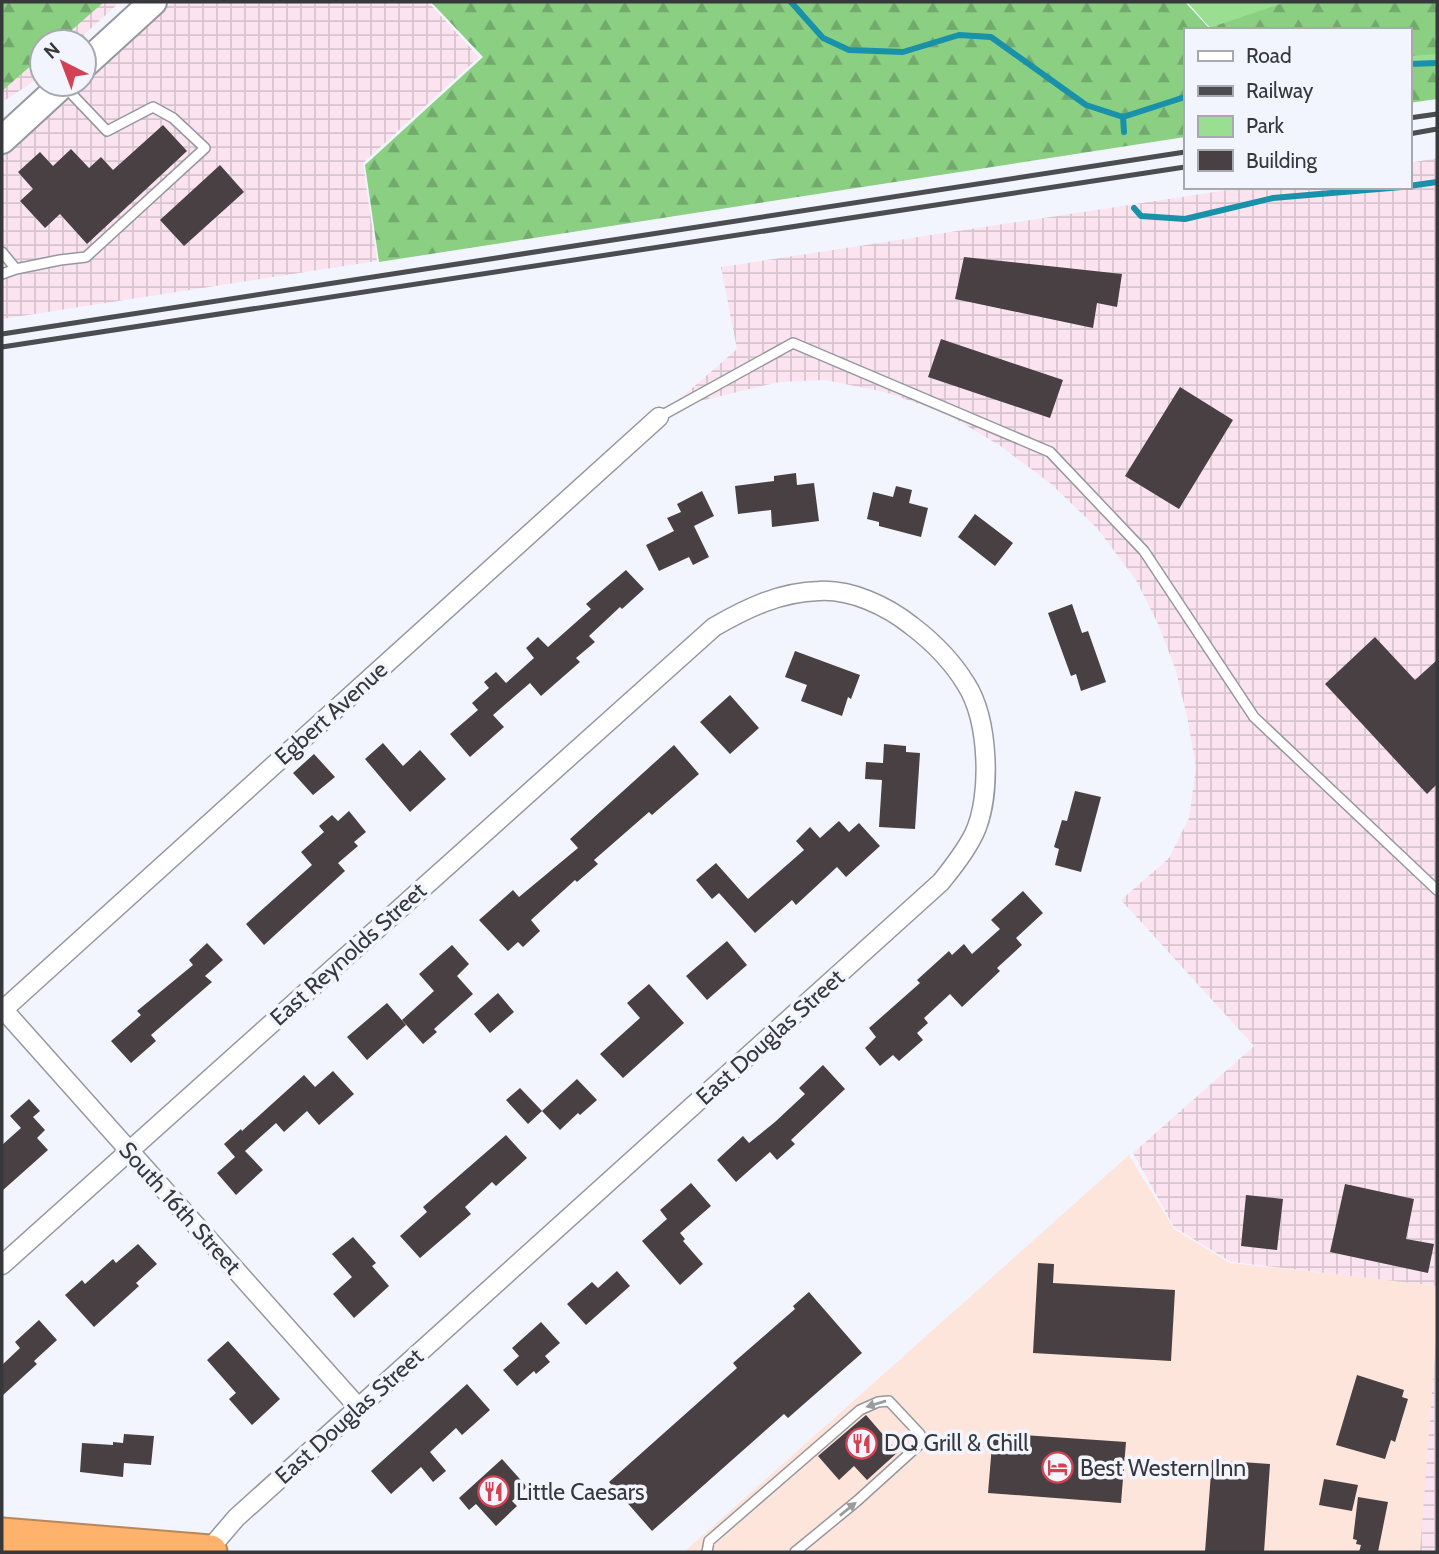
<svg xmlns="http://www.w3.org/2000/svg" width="1439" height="1554" viewBox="0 0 1439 1554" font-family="Cabin,sans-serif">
	<defs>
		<pattern id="industrial-grid" width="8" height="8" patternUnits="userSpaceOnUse" patternTransform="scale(1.75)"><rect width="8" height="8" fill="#fbe4f0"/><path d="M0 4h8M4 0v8" fill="none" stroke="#d8c4cf"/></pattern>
		<pattern id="forest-firs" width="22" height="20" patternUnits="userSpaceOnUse" patternTransform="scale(1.75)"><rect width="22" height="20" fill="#8acf82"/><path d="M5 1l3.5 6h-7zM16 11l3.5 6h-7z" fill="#72a96c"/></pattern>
	</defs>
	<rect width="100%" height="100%" fill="#f2f5fd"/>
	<!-- commercial -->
	<path fill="#fee5db" d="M1129,1155L1174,1229L1230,1263L1437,1285V1332L1421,1552H684Z"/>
	<!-- industrial -->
	<path fill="url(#industrial-grid)" d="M2,2H120L76,42H42V73L27,86L2,102Z
		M172,2H428L479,57L363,163L377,261L2,319V156L84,84V82Z
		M1437,158V1286L1231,1262L1174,1227L1133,1153L1254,1046L1121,900L1169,858L1189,818L1196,767L1187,716L1175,668L1158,624L1136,580L1097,528L1050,483L999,445L947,414L885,392L825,380L779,382L696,402L659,417L737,349L721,267L1247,187H1409V163Z
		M1437,1327V1552H1420Z"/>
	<!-- green -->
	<path fill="#99de91" d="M1187,2H1437V63L1409,64V30H1212Z"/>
	<!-- forest -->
	<path fill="url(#forest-firs)" d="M2,2H104L58,42H42V56L2,91Z
		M431,2H1185L1209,28L1286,2H1437V54L1409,56V30H1185V137L379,262L365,165L483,57Z
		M1437,63V99L1409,103V64Z"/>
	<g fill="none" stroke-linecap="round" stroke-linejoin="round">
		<!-- stream -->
		<path stroke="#1891a9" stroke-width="6" d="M791,2L823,38L849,50L903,52L959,35L991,37L1086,105L1123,117L1185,97
			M1409,64L1437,63
			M1123,117L1124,132
			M1409,186L1437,182
			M1134,208L1141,216L1185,219L1273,198L1402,187"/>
	</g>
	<!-- building -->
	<path fill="#484042" d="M163,125L187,151L87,244L60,214L45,228L20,201L33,189L18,172L40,152L53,166L71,149L89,168L101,157L113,170Z
		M220,165L244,192L184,246L160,220Z
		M964,257L1122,274L1117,307L1097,303L1093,328L955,299Z
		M941,339L1063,380L1050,418L928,377Z
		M1180,387L1233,420L1179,509L1125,476Z
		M796,473L797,485L814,483L819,521L772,527L771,510L738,514L735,486L774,481V476Z
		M896,486L912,490L909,503L928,508L921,537L879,526V522L867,519L873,492L893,497Z
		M702,491L714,516L694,526L709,557L693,565L689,557L659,571L646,545L674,531L667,518L681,512L677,504Z
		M975,514L1013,543L995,566L958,537Z
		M626,570L644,589L622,609L620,607L589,636L595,642L576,658L580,662L541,696L530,683L493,715L504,727L470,757L450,734L478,710L472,703L489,688L484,682L496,672L506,683L534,658L526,648L538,637L548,647L591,609L586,604Z
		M1072,604L1082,633L1088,631L1106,682L1081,691L1076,674L1071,676L1048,613Z
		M1375,637L1415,680L1437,660V784L1427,794L1325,684Z
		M795,651L860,675L851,699L848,697L842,716L801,701L807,685L785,677Z
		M730,695L759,728L730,754L700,722Z
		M383,743L403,766L420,750L446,779L410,812L365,759Z
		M884,744L906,746V752L920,753L915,829L879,827L882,780L865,779L866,762L883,763Z
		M674,745L699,774L652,815L649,812L594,860L598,864L577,882L575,880L531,920L540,931L523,947L518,942L508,951L479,920L513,890L519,897L578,848L570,839Z
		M314,754L335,777L313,795L293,773Z
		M1075,791L1101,797L1081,872L1055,865L1059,849L1054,847L1062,820L1067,821Z
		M349,811L366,832L354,842L358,846L338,863L345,871L264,945L246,924L312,865L301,852L324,832L319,826L332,815L338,821Z
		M839,821L849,832L859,823L880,846L846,877L837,867L796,905L792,900L755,933L719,893L712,899L696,880L716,863L748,899L804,850L796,841L810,827L820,838Z
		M1023,891L1043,913L1016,938L1022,945L997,968L1000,971L962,1007L950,994L924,1018L928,1023L917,1033L923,1040L899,1061L893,1055L880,1066L865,1048L876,1037L869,1028L920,983L917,980L949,951L952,955L964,944L972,954L1000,929L991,920Z
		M727,941L747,965L707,1000L686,976Z
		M207,943L223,960L205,976L212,982L151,1035L156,1041L131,1063L111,1041L141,1015L137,1011L193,965L189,960Z
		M452,945L469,964L457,976L473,994L434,1029L437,1032L423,1044L402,1020L434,991L419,974Z
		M649,984L684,1023L623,1078L600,1054L640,1018L627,1003Z
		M498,993L514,1012L490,1033L474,1014Z
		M387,1003L406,1025L367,1060L347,1037Z
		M823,1065L845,1089L791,1140L795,1144L777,1160L770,1152L736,1182L717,1160L743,1136L749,1143L775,1122L805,1094L799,1088Z
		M333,1071L354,1094L319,1125L307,1111L284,1132L276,1123L245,1151L263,1170L236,1195L217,1173L235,1157L224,1144L241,1129L242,1131L304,1075L315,1087Z
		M577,1079L597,1100L580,1115L578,1113L560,1130L542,1111Z
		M520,1088L542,1111L528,1124L506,1100Z
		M29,1099L40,1111L33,1117L45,1130L37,1138L48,1150L2,1191V1145L21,1128L10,1116Z
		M506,1135L527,1158L496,1186L492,1182L465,1207L471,1214L420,1258L400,1236L427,1212L423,1207Z
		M691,1183L711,1206L680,1233L685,1239L683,1241L703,1264L680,1285L642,1241L667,1219L660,1210Z
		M1345,1184L1414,1199L1406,1239L1434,1244L1428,1273L1330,1252Z
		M1246,1195L1283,1199L1277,1250L1241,1246Z
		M353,1237L376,1263L372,1266L389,1286L354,1318L333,1294L352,1277L332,1254Z
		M138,1244L157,1264L136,1283L139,1286L94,1327L65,1295L82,1280L85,1284L113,1259L116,1263Z
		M1038,1263L1054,1264L1053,1283L1175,1290L1171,1361L1033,1353Z
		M617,1271L630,1286L586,1325L567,1304L592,1282L598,1288Z
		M809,1292L862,1353L788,1418L784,1414L652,1531L609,1482L737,1368L733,1363L795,1309L793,1306Z
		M39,1320L57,1340L34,1361L37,1364L2,1396V1365L20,1348L15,1342Z
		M541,1322L560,1343L545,1356L550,1362L536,1374L534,1371L517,1386L503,1370L519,1356L512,1348Z
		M228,1341L280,1399L252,1425L229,1399L236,1393L207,1360Z
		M1357,1375L1404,1390L1402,1397L1408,1399L1395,1442L1391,1440L1385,1459L1336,1445Z
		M467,1384L490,1410L462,1435L456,1428L430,1452L446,1471L433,1482L421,1467L391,1494L371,1471Z
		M866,1415L898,1452L867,1480L854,1466L839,1480L818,1456Z
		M993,1433L1126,1442L1121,1503L988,1493Z
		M124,1434L154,1436L151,1465L124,1463L123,1477L80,1472L82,1443L113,1445V1442L123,1443Z
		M502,1459L527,1487L512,1501L517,1506L496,1526L476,1504L469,1510L459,1498Z
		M1212,1460L1270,1464L1264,1552H1205Z
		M1324,1479L1358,1485L1352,1511L1319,1505Z
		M1358,1497L1388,1502L1378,1552H1359L1361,1545L1356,1544L1357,1540L1353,1539Z"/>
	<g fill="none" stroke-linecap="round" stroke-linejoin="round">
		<defs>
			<path id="lane" d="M2,252L16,269L2,274
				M16,269L60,260L86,257L205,148L173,118L153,107L107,131L65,87
				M659,417L793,343L1050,452L1144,551L1254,717L1437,890
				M707,1552L709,1541L860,1410L878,1402L889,1401L920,1434V1444L857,1501L795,1552"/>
			<path id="street" d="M2,1008L358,1407
				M3,1010L659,417
				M2,1265L714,627C747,608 780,592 819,591C851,589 887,606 912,626C933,642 952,661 966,684C989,720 992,796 974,834C965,852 953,867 941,882L236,1518L207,1552"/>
			<path id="secondary" d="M84,65L153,2
				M2,140L63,84"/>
			<path id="highway" d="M2,1535L210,1552"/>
		</defs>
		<!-- lane casing -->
		<use href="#lane" stroke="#9698a0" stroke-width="12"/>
		<!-- street casing -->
		<use href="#street" stroke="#9698a0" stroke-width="21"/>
		<!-- secondary casing -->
		<use href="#secondary" stroke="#9698a0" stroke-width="30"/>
		<!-- highway casing -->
		<use href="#highway" stroke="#b8875a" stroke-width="37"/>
		<!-- lane -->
		<use href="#lane" stroke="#fff" stroke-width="9"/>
		<!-- street -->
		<use href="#street" stroke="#fff" stroke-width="18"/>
		<!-- secondary -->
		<use href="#secondary" stroke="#fff" stroke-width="26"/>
		<!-- highway -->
		<use href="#highway" stroke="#feb26b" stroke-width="33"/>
		<!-- rail -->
		<path stroke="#4b4d50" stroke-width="5" d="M1409,118L1437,114
			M1409,134L1437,129
			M2,334L1185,152
			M2,347L1185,167"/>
	</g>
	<!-- one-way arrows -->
	<defs><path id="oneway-solid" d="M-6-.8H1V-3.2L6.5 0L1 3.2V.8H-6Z" transform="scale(1.75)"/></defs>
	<g fill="#9b9c9d">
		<use href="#oneway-solid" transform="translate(876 1404) rotate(163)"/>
		<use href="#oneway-solid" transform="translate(848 1509) rotate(-39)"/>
	</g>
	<!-- icons -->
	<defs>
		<symbol id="restaurant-ring" viewBox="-11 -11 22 22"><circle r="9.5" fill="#f2f5fd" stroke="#d34253" stroke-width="1.5"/><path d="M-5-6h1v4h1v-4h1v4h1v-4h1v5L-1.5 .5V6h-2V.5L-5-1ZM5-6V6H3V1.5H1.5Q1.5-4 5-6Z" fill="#d34253"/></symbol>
		<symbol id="hotel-ring" viewBox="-11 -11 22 22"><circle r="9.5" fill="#f2f5fd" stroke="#d34253" stroke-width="1.5"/><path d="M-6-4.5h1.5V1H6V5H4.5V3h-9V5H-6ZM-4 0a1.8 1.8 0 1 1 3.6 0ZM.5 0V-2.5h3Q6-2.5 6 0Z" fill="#d34253"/></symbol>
	</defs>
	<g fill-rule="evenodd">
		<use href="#restaurant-ring" x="844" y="1426" width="35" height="35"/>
		<use href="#hotel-ring" x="1040" y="1450" width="35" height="35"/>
		<use href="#restaurant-ring" x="476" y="1474" width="35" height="35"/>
	</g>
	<g text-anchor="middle" stroke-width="7" stroke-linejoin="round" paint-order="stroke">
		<!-- street labels -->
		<g font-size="23" fill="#37383b" stroke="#f2f5fd">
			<text transform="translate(331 713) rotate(-42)" y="8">Egbert Avenue</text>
			<text transform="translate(348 954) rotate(-42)" y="8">East Reynolds Street</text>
			<text transform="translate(770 1037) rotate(-42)" y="8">East Douglas Street</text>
			<text transform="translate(180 1208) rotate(48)" y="8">South 16th Street</text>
			<text transform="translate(349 1416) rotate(-42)" y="8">East Douglas Street</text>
		</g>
		<!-- poi labels -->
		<g font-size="23" fill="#37383b" stroke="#f2f5fd" text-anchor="start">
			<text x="884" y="1451">DQ Grill &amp; Chill</text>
			<text x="1080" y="1476">Best Western Inn</text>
			<text x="516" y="1500">Little Caesars</text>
		</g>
	</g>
	<!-- border -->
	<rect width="1439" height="1554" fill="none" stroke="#37383b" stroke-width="7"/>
	<!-- legend -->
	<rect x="1184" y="28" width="228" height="161" fill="#f2f5fd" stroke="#a7a9af" stroke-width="2"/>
	<rect x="1198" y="51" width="35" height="10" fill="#ffffff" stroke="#a7a9af" stroke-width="2"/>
	<text x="1246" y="63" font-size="21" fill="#37383b">Road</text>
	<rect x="1198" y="86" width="35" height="10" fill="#4b4d50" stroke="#a7a9af" stroke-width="2"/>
	<text x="1246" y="98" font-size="21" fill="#37383b">Railway</text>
	<rect x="1198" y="116" width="35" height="21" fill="#99de91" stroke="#a7a9af" stroke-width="2"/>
	<text x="1246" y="133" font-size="21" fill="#37383b">Park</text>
	<rect x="1198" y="150" width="35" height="21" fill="#484042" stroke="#a7a9af" stroke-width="2"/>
	<text x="1246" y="168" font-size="21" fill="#37383b">Building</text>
	<!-- north arrow -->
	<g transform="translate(63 63) rotate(318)"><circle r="33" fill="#f2f5fd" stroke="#a7a9af" stroke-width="2"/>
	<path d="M0-5L12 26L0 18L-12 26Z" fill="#d34253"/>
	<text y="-10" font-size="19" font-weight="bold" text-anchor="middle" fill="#37383b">N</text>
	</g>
</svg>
